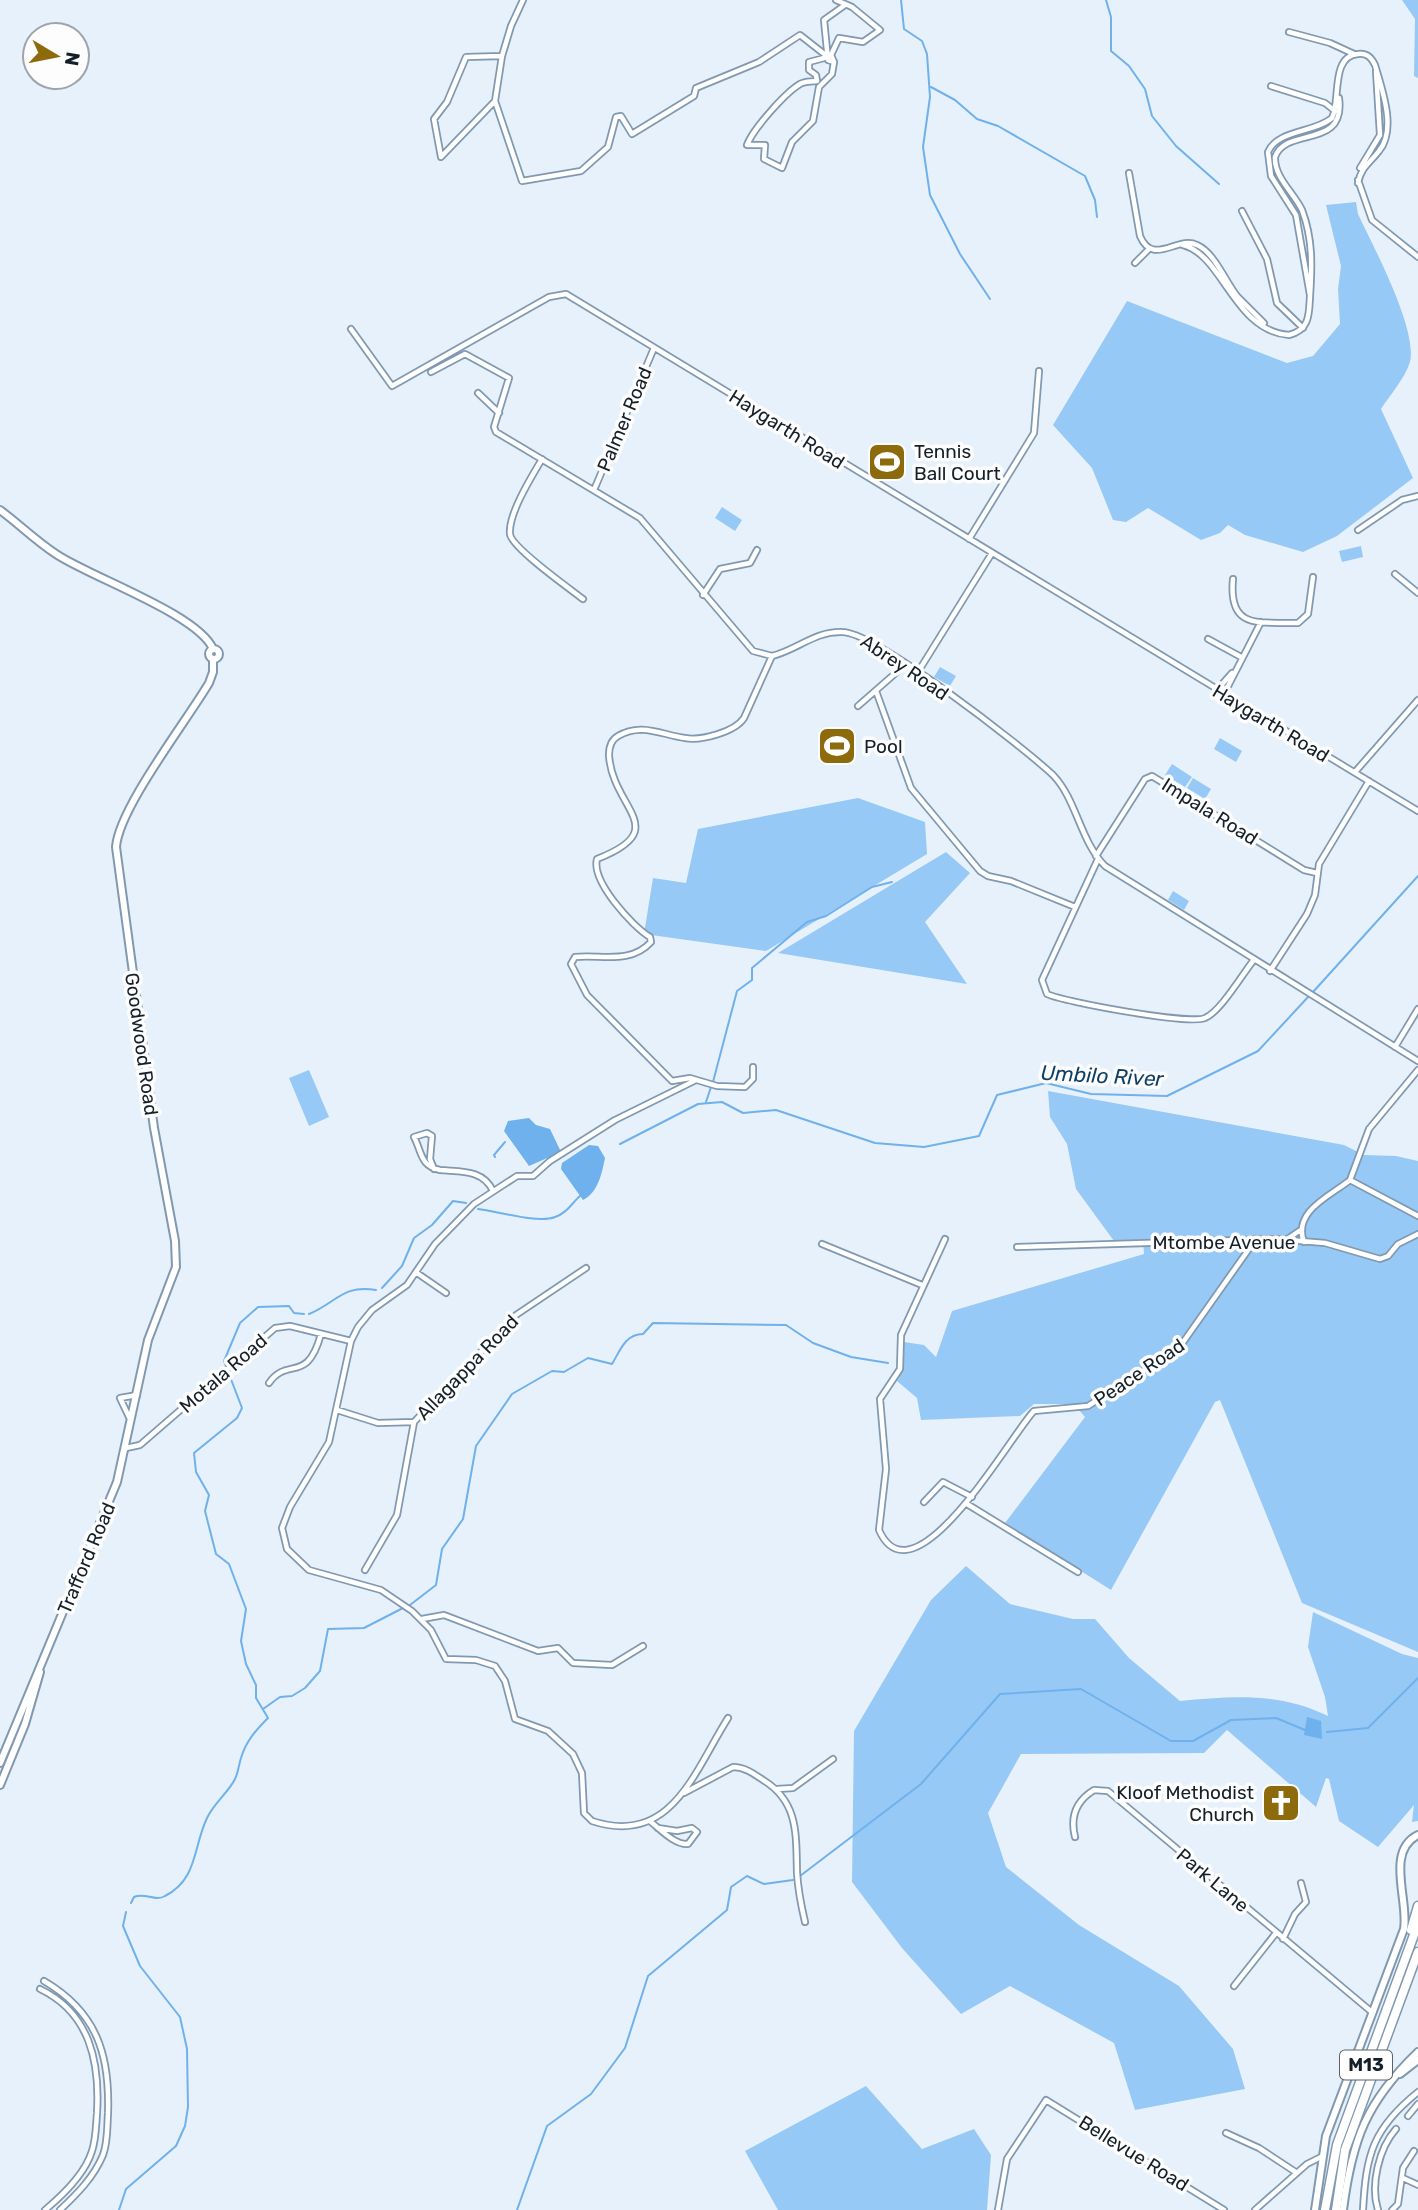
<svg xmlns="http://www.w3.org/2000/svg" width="1418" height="2210" viewBox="0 0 1418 2210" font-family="Rubik,sans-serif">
	<rect width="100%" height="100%" fill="#e7f1fb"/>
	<!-- green -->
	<path fill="#97c9f6" d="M1402,0H1418V78L1414,76L1415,19Z
		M1356,202L1358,214C1372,244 1418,329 1410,362C1405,378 1390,395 1381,409L1413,478L1337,536L1303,552L1245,535L1228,525L1220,533L1201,540L1148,508L1126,522L1113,520L1092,468L1053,425L1127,301L1287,363L1313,356L1340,324L1338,289L1341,266L1326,205Z
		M881,452L899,461L894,471L876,462Z
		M722,507L742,520L735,531L715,518Z
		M1361,546L1363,557L1342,562L1339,551Z
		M940,667L956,676L950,686L934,677Z
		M1220,738L1242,751L1236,762L1214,749Z
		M1172,764L1192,777L1185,787L1165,775Z
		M1193,778L1211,789L1205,799L1187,788Z
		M858,798L925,822L927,854L766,951L644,934L653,878L686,883L698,829Z
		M946,852L970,873L925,922L967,984L778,953Z
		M1173,891L1189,901L1184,910L1168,900Z
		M309,1070L329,1117L309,1126L289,1078Z
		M1048,1091L1344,1145L1364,1155L1396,1156L1418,1161V1652L1302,1603L1220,1400L1215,1402L1111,1590L1005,1523L1085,1417L1074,1404H1034L1020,1416L921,1420L917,1398L897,1381L902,1372L904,1342L924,1345L936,1357L952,1311L1144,1254L1143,1240L1114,1241L1076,1189L1067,1144L1050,1117Z
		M966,1566L1010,1604L1073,1619H1095L1129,1658L1180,1701C1231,1696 1280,1692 1328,1716L1325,1697L1308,1647L1313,1612L1402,1654L1418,1658V1821L1412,1822L1414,1805L1378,1847L1339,1821L1329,1779L1326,1778L1316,1807L1227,1730L1204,1753L1021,1754L988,1813L1006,1867L1079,1925L1179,1986L1233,2049L1245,2089L1135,2110L1114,2043L1010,1986L961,2014L902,1948L852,1882L854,1731L931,1600Z
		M866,2086L922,2149L974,2129L991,2155L987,2210H778L745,2151Z"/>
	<!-- water -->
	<path fill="#6fb1ec" d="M529,1118L536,1125L550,1129L561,1152L529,1166L504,1131L508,1121Z
		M589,1145L598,1146L605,1158C602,1173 598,1193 583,1200L561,1169L562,1163Z
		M1307,1717L1321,1721L1322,1739L1304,1735Z"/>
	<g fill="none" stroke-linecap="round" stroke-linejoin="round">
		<!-- stream -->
		<path stroke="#6fb1ec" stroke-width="2" d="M901,0L904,29L922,41L927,54L930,97L923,147L930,195L960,254L990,299
			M1106,0L1111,17V51L1129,66L1145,89L1152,116L1176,146L1219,184
			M931,87L955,100L977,119L998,126L1085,176L1095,200L1097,217
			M1313,992L1418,876
			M713,1082L737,991L752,980V968L807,922L826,916L872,887L892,882
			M706,1102L711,1087
			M620,1144L698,1104L722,1102L743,1113L776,1110L875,1143L924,1147L979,1136L997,1095L1046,1083L1091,1094L1167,1096L1258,1051L1309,996
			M495,1157L494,1155L505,1142
			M478,1209C497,1211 538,1224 555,1217C567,1213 572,1203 580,1196
			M382,1288L402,1266L414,1238L432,1225L453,1201L466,1203
			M309,1314C336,1303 343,1284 376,1290
			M410,1605L436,1585L442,1549L463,1519L476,1446L512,1394L552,1371L564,1372L588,1358L612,1364C620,1351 625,1334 643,1334L653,1323L786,1325L813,1343L851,1357L888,1363
			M263,1709L280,1697L292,1696L305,1688L320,1671L328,1629L364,1628L403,1608
			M1327,1732L1368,1728L1418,1678
			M800,1876L921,1784L1000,1694L1081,1689L1171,1741H1193L1231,1720L1276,1718L1305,1730
			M131,1903L134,1897C145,1892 155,1902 165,1896C198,1879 193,1847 207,1818C214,1803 228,1793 235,1779C238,1773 239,1764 241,1758C246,1741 256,1730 268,1718L256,1698V1685L246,1664L241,1641L246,1609L229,1564L216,1554L205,1511L209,1495L196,1472L194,1453L237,1418L242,1408L224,1361L240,1323L258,1307L289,1306L294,1313L304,1314
			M119,2210L126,2189L176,2146L185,2126L188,2107L187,2049L180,2017L140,1966L123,1926L126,1912
			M517,2210L547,2126L591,2094L625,2048L648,1976L727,1910L731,1887L747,1876L764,1884L793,1880"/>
		<defs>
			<path id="street" d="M523,0L511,26L502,56L466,57L447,102L434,119L441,157L495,101L522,181L581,171L608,147L616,117L621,116L632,134L694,96L696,88L759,62L800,35L828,57L809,62V70L816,75L817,81C811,82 805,81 800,84C785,93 753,129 747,145H765L764,159L782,168L792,142L813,121L819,87L832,74L834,62
				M836,0L852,7L880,30L863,42L839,38L831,55L834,62L828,60L824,20L845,5
				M1289,32L1330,43L1354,54
				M1271,86L1325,103L1335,111
				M495,101L502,56
				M1360,168L1380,135L1376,71
				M1129,173L1140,236C1153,267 1178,235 1197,245C1215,253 1225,281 1237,296C1246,305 1255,314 1264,323
				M1358,180L1372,220L1418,257
				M1242,211L1267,259L1277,303L1303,328
				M1183,245C1223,255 1234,331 1289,335C1310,330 1309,314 1310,296C1312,266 1313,239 1302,210C1294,193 1274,177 1275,157C1286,126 1346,150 1339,98
				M1135,263L1149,249
				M1310,295L1296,215L1271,176L1268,152C1277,130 1314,133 1332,118C1341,101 1330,56 1358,54C1367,53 1371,57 1375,65C1382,89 1397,130 1379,151C1370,163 1361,167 1358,183
				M351,329L392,386L549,297L566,294L1418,811
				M431,372L465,354L509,378L494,427L496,432L640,518L753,651L772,656C797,650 815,631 842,632C876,632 1023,747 1053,775C1077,800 1080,841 1105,866L1418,1061
				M478,393L499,413
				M542,459C532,476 508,514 510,534C511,547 570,589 583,599
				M594,490L654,348
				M1358,530L1402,500L1418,496
				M969,539L1034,433L1039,371
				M1395,574L1418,593
				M1233,579C1228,630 1259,622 1298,623L1308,614L1313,577
				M703,595L720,569L750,563L757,550
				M1208,639L1241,657
				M918,672L992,553
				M1217,690L1232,673
				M876,691L911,788L980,871L988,876L1011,881L1075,907
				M1224,694L1261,622
				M858,706L906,664
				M1355,772L1418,700
				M1096,856L1145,779L1152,776L1304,870L1317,873
				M1098,859L1042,980L1047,994C1064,1002 1190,1025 1205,1018C1220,1012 1242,975 1253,961
				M1270,971L1307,914L1315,895L1319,864L1369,781
				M1395,1047L1418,1009
				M753,1067V1079L745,1087L717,1086L690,1078L672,1081L587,995L571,964L575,957C600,954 630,965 651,942L650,937C632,926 591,881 597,859C674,829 612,809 609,755C609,747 611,740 618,736C641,722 662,735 685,738C701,741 735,732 744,718L772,656
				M1418,1070L1369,1129L1350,1180L1418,1216
				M694,1081L615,1120L550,1161L533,1176H517L474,1204L435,1244L407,1285L372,1310L358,1327L351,1341L329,1442L290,1507L282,1528L287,1549L309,1570L381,1590L412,1611L431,1630L446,1659L476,1660L495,1666L505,1681L515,1719L548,1731L573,1754L582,1773L584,1813L592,1821C671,1847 694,1772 728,1718
				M434,1169L430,1159L432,1136L427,1133L414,1137C422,1152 420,1166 440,1170C460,1172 483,1169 493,1191
				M945,1239L901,1335L900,1369L880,1399L886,1469L879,1530C914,1609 1014,1430 1034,1411L1088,1406L1179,1348L1256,1239
				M1286,1240L1302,1229
				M1304,1242C1292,1211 1332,1195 1350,1180
				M822,1244L922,1285
				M1017,1247L1276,1239L1325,1243L1380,1259L1388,1256L1398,1244L1418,1234
				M417,1273L446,1293
				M269,1383C288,1356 307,1385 321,1334
				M337,1410L378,1423L414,1422L516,1315L586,1268
				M129,1417L120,1398L137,1395
				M126,1448L140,1445L275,1328L290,1326L351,1341
				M924,1502L943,1482L972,1497
				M967,1504L1078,1572
				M365,1570L397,1515L414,1422
				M422,1619L444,1615L538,1651L558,1648L573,1663L612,1665L643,1646
				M777,1789L793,1788L833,1759
				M684,1793L733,1767C745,1767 754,1774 763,1780C799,1802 796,1835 797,1873C798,1889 801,1905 805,1922
				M651,1822C661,1830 675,1845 688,1844L697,1832L692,1828L677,1831L658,1828
				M1075,1837C1070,1817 1076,1801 1094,1790L1108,1791L1373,2013
				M1283,1939L1295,1914L1306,1902L1301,1883
				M44,1981C97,2012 110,2055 108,2113C107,2127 108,2142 103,2155C94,2177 77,2194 60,2210
				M1234,1986L1276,1933
				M40,1989C90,2013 100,2062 97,2113C96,2125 96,2139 92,2151C85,2174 63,2195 45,2210
				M1408,2116L1418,2104
				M1226,2133L1259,2148L1297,2173
				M1403,2178L1418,2185
				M998,2210L1007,2159L1046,2100L1224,2210
				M1255,2210L1307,2164L1321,2157
				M1363,2210C1366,2154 1373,2128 1418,2092
				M1378,2210C1370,2185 1379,2148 1396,2129
				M1392,2210L1398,2204L1403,2168L1414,2151"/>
			<path id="secondary" d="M0,510C19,524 36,541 56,554C90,577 198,614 213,649
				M209 654a5 5 0 1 1 10 0a5 5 0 1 1-10 0Z
				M0,1763L117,1482L148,1340L176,1267L175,1241L154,1128L116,847C119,808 186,722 209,683L213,672V659
				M0,1785L25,1724L40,1672
				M1400,2074L1418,2060
				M1315,2210L1326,2136L1404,1929C1409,1901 1385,1851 1418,1835
				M1343,2210C1352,2140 1366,2102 1418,2052"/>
			<path id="highway" d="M1411,1930L1418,1906
				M1325,2210L1337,2145L1418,1924
				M1336,2210L1345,2150L1418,1952"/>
		</defs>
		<!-- street casing -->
		<use href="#street" stroke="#8199b0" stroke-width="8"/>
		<!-- secondary casing -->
		<use href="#secondary" stroke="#8199b0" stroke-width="10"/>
		<!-- highway casing -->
		<use href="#highway" stroke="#8199b0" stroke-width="11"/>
		<!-- street -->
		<use href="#street" stroke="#fff" stroke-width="4.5"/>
		<!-- secondary -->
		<use href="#secondary" stroke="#fff" stroke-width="6"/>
		<!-- highway -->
		<use href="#highway" stroke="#fff" stroke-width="8"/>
	</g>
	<!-- icons -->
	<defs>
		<symbol id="stadium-square" viewBox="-11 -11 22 22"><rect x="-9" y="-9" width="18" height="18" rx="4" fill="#8d6b0d" stroke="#fdfdfd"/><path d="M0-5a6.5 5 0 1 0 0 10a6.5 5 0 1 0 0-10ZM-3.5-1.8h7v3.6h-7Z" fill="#fff"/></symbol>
		<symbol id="church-square" viewBox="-11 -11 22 22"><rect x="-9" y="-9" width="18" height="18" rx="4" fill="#8d6b0d" stroke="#fdfdfd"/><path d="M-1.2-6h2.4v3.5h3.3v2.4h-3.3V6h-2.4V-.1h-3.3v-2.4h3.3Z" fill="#fff"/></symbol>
	</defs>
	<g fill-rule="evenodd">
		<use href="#stadium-square" x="865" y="440" width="44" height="44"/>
		<use href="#stadium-square" x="815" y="724" width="44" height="44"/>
		<use href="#church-square" x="1259" y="1781" width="44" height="44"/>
	</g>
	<g text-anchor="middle" stroke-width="7" stroke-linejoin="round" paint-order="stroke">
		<!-- shield labels -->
		<rect fill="#fdfdfd" stroke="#5b6268" stroke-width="2" x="1340" y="2050.5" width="52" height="29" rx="5"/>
		<g font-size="18" font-weight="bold" fill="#151f28">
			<text x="1366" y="2071">M13</text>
		</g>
		<!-- street labels -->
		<g font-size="19" fill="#151f28" stroke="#fdfdfd">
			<text transform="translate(624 419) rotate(-67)" y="7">Palmer Road</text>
			<text transform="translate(787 429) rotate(32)" y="7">Haygarth Road</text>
			<text transform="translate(905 667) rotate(34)" y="7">Abrey Road</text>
			<text transform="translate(1271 723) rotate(31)" y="7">Haygarth Road</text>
			<text transform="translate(1210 811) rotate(32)" y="7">Impala Road</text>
			<text transform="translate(142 1044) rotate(82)" y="7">Goodwood Road</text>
			<text x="1224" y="1249">Mtombe Avenue</text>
			<text transform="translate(467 1367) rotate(-46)" y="7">Allagappa Road</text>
			<text transform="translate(1139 1372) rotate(-34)" y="7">Peace Road</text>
			<text transform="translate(223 1373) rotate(-41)" y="7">Motala Road</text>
			<text transform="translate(86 1558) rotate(-67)" y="7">Trafford Road</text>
			<text transform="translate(1213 1880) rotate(40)" y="7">Park Lane</text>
			<text transform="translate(1134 2153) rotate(32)" y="7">Bellevue Road</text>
		</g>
		<!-- poi labels -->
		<g font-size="19" fill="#151f28" stroke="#fdfdfd" text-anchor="start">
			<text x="914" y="458">Tennis<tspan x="914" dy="22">Ball Court</tspan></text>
			<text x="864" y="753">Pool</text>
			<text x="1254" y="1799" text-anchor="end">Kloof Methodist<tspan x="1254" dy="22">Church</tspan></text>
		</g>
		<!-- water labels -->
		<g font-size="21" font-style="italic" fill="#0e4067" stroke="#fdfdfd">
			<text transform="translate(1102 1076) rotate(3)" y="7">Umbilo River</text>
		</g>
	</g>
	<!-- north arrow -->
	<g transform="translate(56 56) rotate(100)"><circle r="33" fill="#fdfdfd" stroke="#a0a4a8" stroke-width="2"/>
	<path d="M0-5L12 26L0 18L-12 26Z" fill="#8d6b0d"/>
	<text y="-10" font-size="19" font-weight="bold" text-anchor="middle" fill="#151f28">N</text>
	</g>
</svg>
